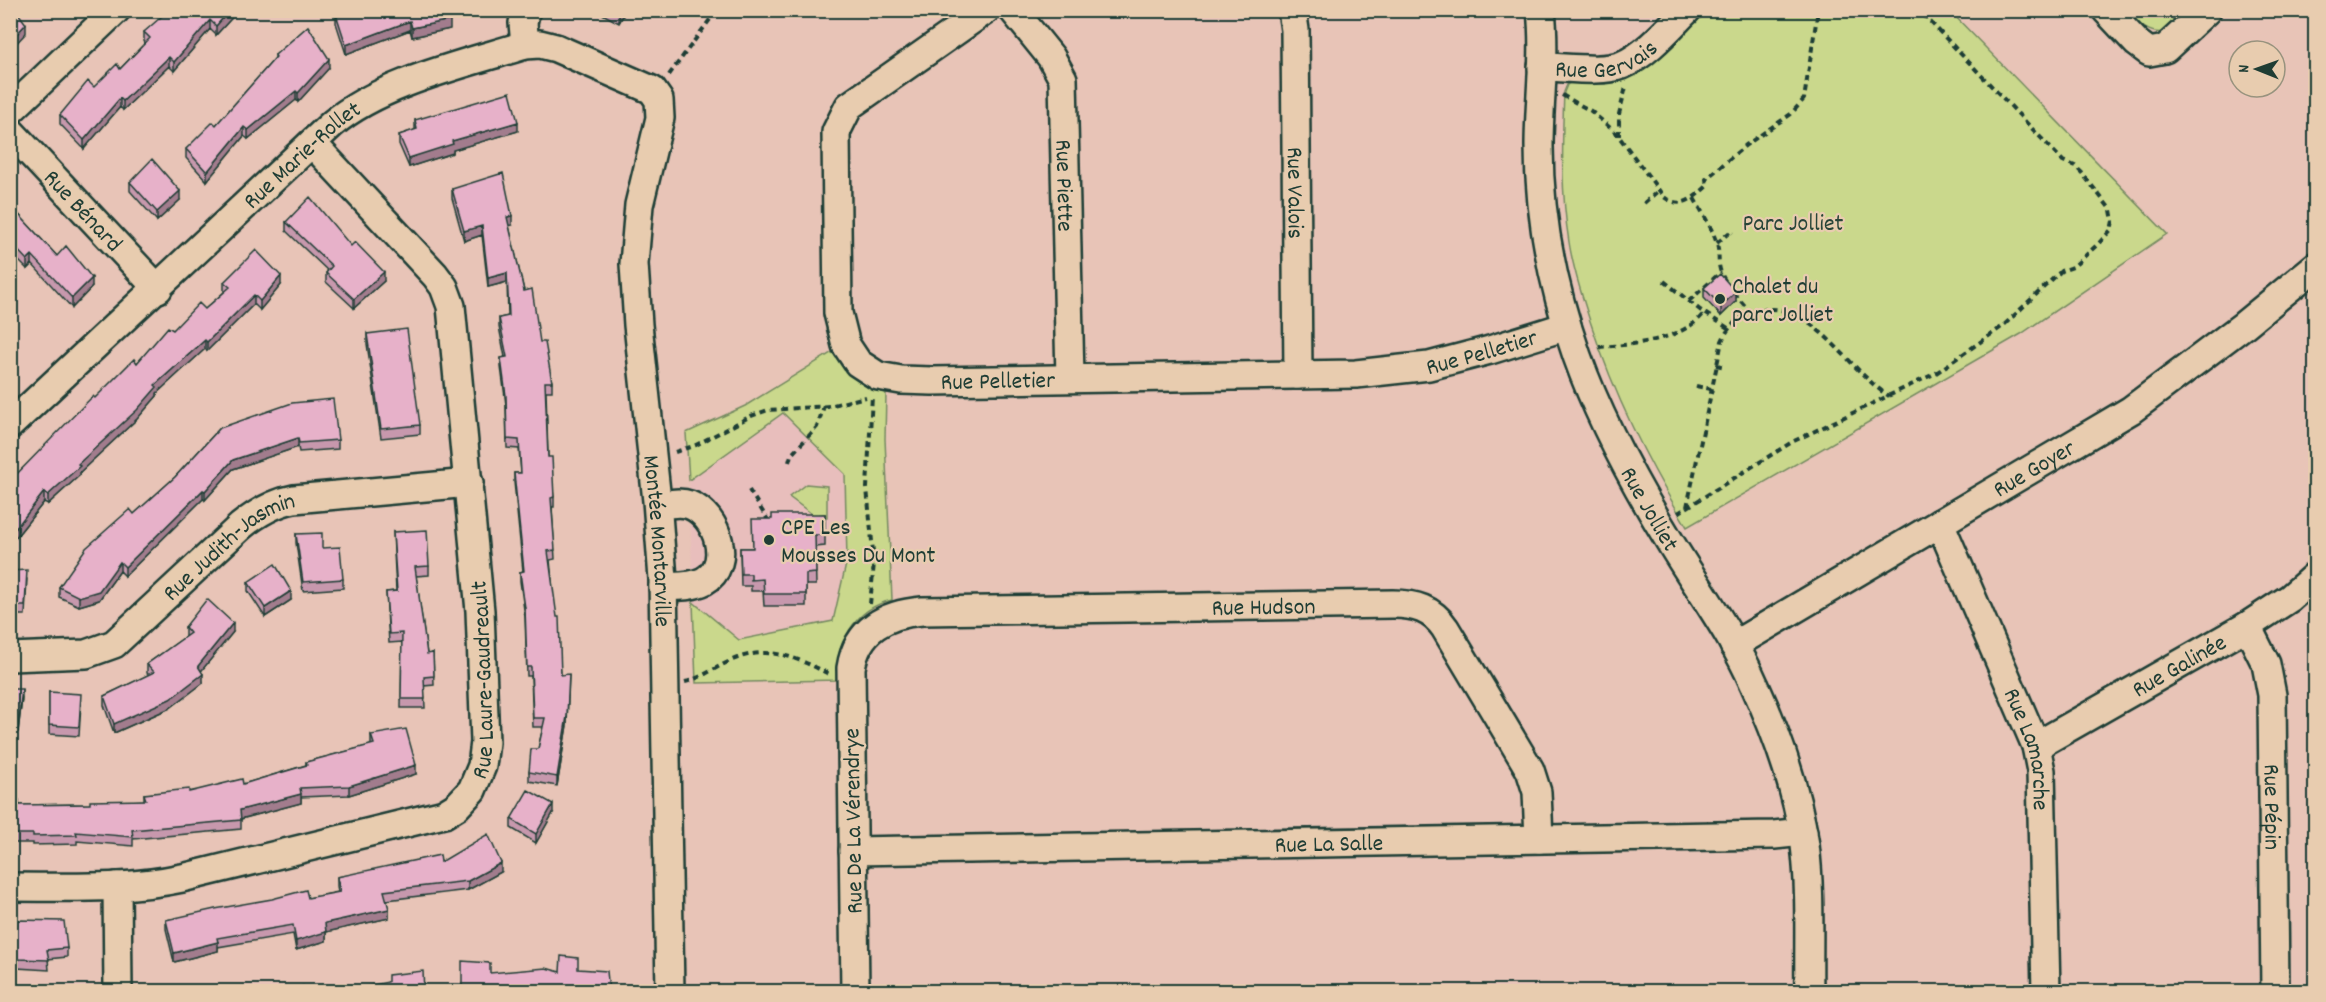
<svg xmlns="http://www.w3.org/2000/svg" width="2326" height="1002" viewBox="0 0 2326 1002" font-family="Dekko,sans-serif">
	<rect width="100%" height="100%" fill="#e8c4b7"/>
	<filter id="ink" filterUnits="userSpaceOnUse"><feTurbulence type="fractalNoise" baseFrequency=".0167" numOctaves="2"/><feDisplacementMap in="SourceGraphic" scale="12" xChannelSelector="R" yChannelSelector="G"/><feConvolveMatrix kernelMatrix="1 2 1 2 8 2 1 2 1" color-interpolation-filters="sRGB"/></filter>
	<g filter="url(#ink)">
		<!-- built -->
		<path fill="#e8bebc" d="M783,413L845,474L847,560L833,621L739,640L693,602L689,480Z"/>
		<!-- green -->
		<path fill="#cad88c" stroke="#748a60" stroke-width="1.5" d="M1708,11H1950L2167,234L2021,334L1687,527C1646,459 1615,397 1590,321C1582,296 1573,269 1569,242C1561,193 1562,143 1564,92L1567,85L1570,83H1609L1624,80L1638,73Z
			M2125,11H2191C2185,16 2177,26 2170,30C2152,39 2136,22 2125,11Z
			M834,351C844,374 862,388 886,393L885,439L892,600C855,608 834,645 837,680L696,683L693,602L739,640L833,621L847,560L845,474L783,413L689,480L686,433L745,406Z
			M806,484L827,486V518L816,517L789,497Z"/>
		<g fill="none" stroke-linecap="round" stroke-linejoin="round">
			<defs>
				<g id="minor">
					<path id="s1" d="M986,10L849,106L836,132L838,313L846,345L858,363L878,376L901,380L932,381L1356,374L1429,366L1490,350L1567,326"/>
					<path id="s2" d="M1013,10L1051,57L1063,79L1070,378"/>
					<path id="s3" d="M1292,10L1295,30L1298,375"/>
					<path id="s4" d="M1541,10C1546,56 1539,101 1539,146C1539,219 1553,288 1577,356C1600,421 1634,483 1670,542C1699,590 1733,635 1755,686C1778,736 1797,791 1805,845C1811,893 1808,943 1809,992"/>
					<path d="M2106,10L2137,43L2149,52L2165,49L2207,10"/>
					<path d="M525,45L523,23L526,10"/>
					<path id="s5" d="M1542,67C1565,67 1601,73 1622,65C1645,56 1670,27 1687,10"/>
					<path d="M10,111L116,10"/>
					<path id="s6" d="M10,131L158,289"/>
					<path id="s7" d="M10,425L332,124C380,83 464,64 525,45L540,44L556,48L652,90L659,100L660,118L639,205L634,264L638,325L657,501L663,579L670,992"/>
					<path d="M658,506C668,504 679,501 690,505C718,516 733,565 704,581C692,587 676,586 663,587"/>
					<path id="s8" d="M1940,523L2036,746L2041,771L2046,992"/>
					<path id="s9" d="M2247,626L2266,664L2272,695L2275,992"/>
					<path id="s10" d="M1734,645L2131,410L2244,325L2316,266"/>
					<path id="s11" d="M10,657L86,654L114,644L241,526C257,513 273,503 294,499L469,483"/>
					<path id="s12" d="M2036,746L2247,626L2290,598L2316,575"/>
					<path id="s13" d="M853,851L1774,835L1803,832"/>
					<path d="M117,886L118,992"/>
					<path id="s14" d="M10,887C68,887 126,890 182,878L444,814L457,806L472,790L482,766L485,742L480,611L451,306L444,287L435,275L312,143"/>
					<path id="s15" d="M855,992L851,668C857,629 886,614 922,611L1393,604C1415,604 1432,609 1445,628L1530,770L1537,792L1539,839"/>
				</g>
			</defs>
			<!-- minor casing -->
			<use href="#minor" stroke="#1f3d34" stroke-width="32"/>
			<!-- path -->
			<path stroke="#1f3d34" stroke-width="4" stroke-dasharray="6 4.5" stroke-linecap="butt" d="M669,75L717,10
				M1562,95L1591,111L1617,134L1664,197C1681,210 1694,198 1707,186L1706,179L1746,145L1791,114L1804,99L1818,10
				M1619,136V114L1626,87
				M1694,198C1702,212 1711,226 1716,241C1722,258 1714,264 1726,282
				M1644,203L1658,191
				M1717,243L1731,231L1733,233
				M1664,281L1700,310L1728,328
				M1734,293L1751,313
				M1689,301L1721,272
				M1599,347C1630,345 1683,341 1704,313
				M1716,365L1725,367
				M1696,386L1711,389
				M675,452L696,445L751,416L768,410L829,406L866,397
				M789,462L791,455L817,427L824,406
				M749,490L768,520V524
				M1687,507L1722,341C1728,328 1734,321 1747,315C1805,286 1847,371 1889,396
				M1678,513L1792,442L1936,373L2003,326L2061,271L2073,267L2098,244L2111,230L2113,221L2111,210L2082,173L2075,166L2063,161L1919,10
				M870,604L874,563L867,488L872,396
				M685,682C701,678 713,669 728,662C766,644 794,656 829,674"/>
			<!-- minor -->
			<use href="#minor" stroke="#e8ccaf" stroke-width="27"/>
		</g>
		<!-- wall -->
		<path fill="#c798ad" stroke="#1f3d34" stroke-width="1.5" d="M239,10L216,35L210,29L174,71L169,66L123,110L120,107L84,149L60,124V115L94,87L120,69L145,43L144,41V32L180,11Z
			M343,10L450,29L412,37L410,30L346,54L336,23V14Z
			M595,10H626L619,23Z
			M275,55L329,68L298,102L296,100L248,139L244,136L207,181L186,158V149L216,125L275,58Z
			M415,120L518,131L453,150V153L409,167L399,144V135L415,130Z
			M130,182L180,200L157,221L130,191Z
			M452,189L512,225L509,226L524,291L552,382V391H546L548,457L554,497V507H552L555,559L550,560L561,675L567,725L557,786L529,781V772L538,749L543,727H533L531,676H527L525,617L520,581V572L523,571L514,482V473H521L519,449L507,448L506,405L501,367V358L505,357L499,327V318L508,316L507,282L488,287L482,235L464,241L452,198Z
			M10,194L12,205L11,206L57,256L92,287L72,308L32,264L27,269L10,252Z
			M286,222L384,281L354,308L326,282V273L328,271L286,231Z
			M224,282L281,285L260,310L254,304L207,351L205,349L157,393V396L137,419L80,472V475L48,504L44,502L12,542L10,541V481L95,398L137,363L173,330L205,309L224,292Z
			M1704,288L1736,301L1721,316L1704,298Z
			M367,334L420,425V434L381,438L367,344Z
			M220,428L338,440V449L299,452L298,447L233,469L205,500L203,499L125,576L120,571L99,600L79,606L59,597V587L134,514L175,477Z
			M825,514V546L815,547L816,585H806V606H764L763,591H751V586H741L740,548H753L772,519Z
			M393,532L429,566V575L416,576L427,654L433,653L434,685L424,686L425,708H401L402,642L389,643L386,592L396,591Z
			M296,534L322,548L343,579V588L303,591L296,543Z
			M10,571L27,579L25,615H10Z
			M248,582L291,600L265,617L248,591Z
			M185,627L233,632L201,671L203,683L170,708L114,733L104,705V696L149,675L147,673V664L185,637Z
			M10,689L22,698L18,732H10Z
			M49,692L81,703L79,736L49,734Z
			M371,735L416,774L349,795L301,797V803L241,819V829L133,839V846L77,841V844L33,845V843H10V800L19,805L90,804L144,800V794L189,792L243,784L306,765V762L371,745Z
			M553,813L536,843L511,828V819Z
			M441,862L501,872L468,890L387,900L389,918L326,932V941L296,950L293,934L218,947V951L174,962L166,929V920L308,898L338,892L337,886V877Z
			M10,924L67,948V957L48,959L49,970L17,968V965H10Z"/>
		<!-- shaded-wall -->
		<path fill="#a27c8d" stroke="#1f3d34" stroke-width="1.5" d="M230,10H239L216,35V26Z
			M621,10H626L619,23V14Z
			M210,20V29L174,71V62Z
			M450,20V29L412,37V28Z
			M410,21V30L346,54V45Z
			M26,24V33L10,50V41Z
			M169,57V66L123,110V101Z
			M329,59V68L298,102V93Z
			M296,91V100L248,139V130Z
			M120,98V107L84,149V140Z
			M518,122V131L453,150V153L409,167V158L452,141Z
			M244,127V136L207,181V172Z
			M180,191V200L157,221V212Z
			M512,216V225L507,226V217Z
			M482,226V235L464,241V231Z
			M32,255V264L27,269V260Z
			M384,272V281L354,308V299Z
			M507,273V282L488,287V278Z
			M281,276V285L260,310V301Z
			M92,278V287L72,308V298Z
			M1736,292V301L1721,316V306Z
			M254,295V304L207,351V342Z
			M205,340V349L157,393V396L137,419L80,472V475L48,504V495L155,385Z
			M15,349V358L10,364V354Z
			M298,438V447L233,469L205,500V491L233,460Z
			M203,490V499L125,576V567Z
			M44,492V502L12,542V533Z
			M120,562V571L99,600L79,606V597Z
			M291,591V600L265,617V608Z
			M233,623V632L198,675V666Z
			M203,674V683L170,708L114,733V724Z
			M569,674L567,725L557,786V777Z
			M22,689V698L18,732V723Z
			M416,765V774L349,795V786Z
			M301,794V803L240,819V810Z
			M553,804V813L536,843V834Z
			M501,863V872L468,890V881Z
			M389,909V918L326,932V941L296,950V941L325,923Z
			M218,942V951L174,962V953Z"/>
		<!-- building -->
		<path fill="#e7b1c9" stroke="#1f3d34" stroke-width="1.5" d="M10,10H16L26,24L10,41Z
			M169,10L180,11L181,10H230L216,26L210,20L174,62L169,57L123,101L120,98L84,140L60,115L88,81L94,87L117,64L120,69L150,38L144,32Z
			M343,10H448L450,20L412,28L410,21L346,45L336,14Z
			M613,10H621L619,14Z
			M308,26L329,59L298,93L296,91L248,130L244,127L207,172L186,149L213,122L216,125L276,57L275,55Z
			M510,92L518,122L452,141L453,144L409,158L399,135L417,129L415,120Z
			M152,159L180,191L157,212L130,182Z
			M503,173L512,216L507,217L524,291L532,289L540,342H545L552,382H545L548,457H552L554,497L551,498L555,550L548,551L557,617H559L561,675L569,674L567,716L557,777L529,772L531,749H538L545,718H533L531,667H527L525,608L520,572L524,571L514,473H521L519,440L507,439L506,396L501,358L507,357L499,318L509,316L507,273L488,278L482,226L464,231L452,189Z
			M310,197L351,246L355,242L384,272L354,299L326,273L332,266L286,222Z
			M10,205L57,256L66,246L92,278L72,298L32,255L27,260L10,242Z
			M256,250L281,276L260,301L254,295L207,342L205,340L155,385L157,387L137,410L78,464L80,466L48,495L44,492L12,533L10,532V481L93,396L95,398L134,359L137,363L168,327L173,330L199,303L205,309L230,287L224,282Z
			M1720,274L1736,292L1721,306L1704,288Z
			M407,329L420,425L381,429L367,334Z
			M10,343L15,349L10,354Z
			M333,399L338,440L299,443L298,438L233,460L205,491L203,490L125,567L120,562L99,591L79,597L59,587L86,548L130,509L134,514L175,477L220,428L292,403Z
			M772,514H825V535H815L816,573L806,574V594H764L763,579L751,580V574H741L740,548H753L752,519H772Z
			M427,530L429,566L415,567L427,654L433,653L434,676L424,677L425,699H401L402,633L389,634L386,592L397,591L393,532Z
			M322,533V548L340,547L343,579L303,582L296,534Z
			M275,564L291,591L265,608L248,582Z
			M27,570L25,606H10V571Z
			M207,599L233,623L198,666L203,674L170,699L114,724L104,696L154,672L147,664L190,633L185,627Z
			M10,689H22L18,723H10Z
			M49,692L81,694L79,727L49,725Z
			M406,729L416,765L349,786L300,788L301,794L240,810L241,820L132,830L133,837L76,832L77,835L33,836V834H10V800H19V805L90,804V801L146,800L144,794L189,789V792L242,779L243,784L307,765L306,762L374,744L371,735Z
			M528,790L553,804L536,834L511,819Z
			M488,834L501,863L468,881L384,891L389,909L325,923L326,932L296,941L293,925L217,938L218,942L174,953L166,920L215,909L272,899L306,890L308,898L340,892L337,877L440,855L441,862Z
			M17,920L64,921L67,948L47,950L49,960L17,959V956L10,955V924L17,925Z
			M561,956L578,958V969L607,971L609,992H462V961L490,963V973L546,968L560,972Z
			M423,971L424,992H342L388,982V975Z
			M303,986V992H284Z"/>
	</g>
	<!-- markers -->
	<g fill="#1f3d34" stroke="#e8ccaf" stroke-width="2">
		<circle cx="1720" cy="299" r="6"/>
		<circle cx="769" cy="540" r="6"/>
	</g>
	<g text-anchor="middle" stroke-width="4.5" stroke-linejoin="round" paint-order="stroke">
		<!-- street labels -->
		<g font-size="24" fill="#1f3d34" stroke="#e8ccaf">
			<text dy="8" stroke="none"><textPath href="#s5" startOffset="66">Rue Gervais</textPath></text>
			<text dy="8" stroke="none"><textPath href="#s7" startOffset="398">Rue Marie-Rollet</textPath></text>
			<text dy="8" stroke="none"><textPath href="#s2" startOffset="192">Rue Piette</textPath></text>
			<text dy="8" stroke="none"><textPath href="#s3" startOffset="183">Rue Valois</textPath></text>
			<text dy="8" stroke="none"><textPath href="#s6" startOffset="108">Rue Bénard</textPath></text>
			<text dy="8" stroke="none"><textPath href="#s1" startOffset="1062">Rue Pelletier</textPath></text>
			<text dy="8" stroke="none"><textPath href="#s1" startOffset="576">Rue Pelletier</textPath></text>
			<text dy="8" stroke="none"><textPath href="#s10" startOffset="348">Rue Goyer</textPath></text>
			<text dy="8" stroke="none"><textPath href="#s4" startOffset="520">Rue Jolliet</textPath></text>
			<text dy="8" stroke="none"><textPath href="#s7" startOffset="1244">Montée Montarville</textPath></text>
			<text dy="8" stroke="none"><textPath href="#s11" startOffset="258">Rue Judith-Jasmin</textPath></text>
			<text dy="8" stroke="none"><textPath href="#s15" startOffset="765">Rue Hudson</textPath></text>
			<text dy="8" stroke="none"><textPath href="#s12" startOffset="164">Rue Galinée</textPath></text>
			<text dy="8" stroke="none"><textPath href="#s14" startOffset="592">Rue Laure-Gaudreault</textPath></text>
			<text dy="8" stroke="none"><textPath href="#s8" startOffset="244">Rue Lamarche</textPath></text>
			<text dy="8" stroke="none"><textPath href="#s9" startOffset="186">Rue Pépin</textPath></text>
			<text transform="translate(852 821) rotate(-91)" y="8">Rue De La Vérendrye</text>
			<text dy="8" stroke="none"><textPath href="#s13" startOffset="476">Rue La Salle</textPath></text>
		</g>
		<!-- park labels -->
		<g font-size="24" fill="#284538" stroke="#e8ccaf">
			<text x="1793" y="230">Parc Jolliet</text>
		</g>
		<!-- poi labels -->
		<g font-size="24" fill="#1f3d34" stroke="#e8ccaf" text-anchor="start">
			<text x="1732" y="293">Chalet du<tspan x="1732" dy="28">parc Jolliet</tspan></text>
			<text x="781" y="534">CPE Les<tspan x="781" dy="28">Mousses Du Mont</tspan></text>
		</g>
	</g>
	<!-- margin -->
	<rect width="2326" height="1002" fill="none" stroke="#e8ccaf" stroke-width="36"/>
	<rect x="18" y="18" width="2290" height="966" fill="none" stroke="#1f3d34" stroke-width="2" filter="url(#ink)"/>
	<!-- north arrow -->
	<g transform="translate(2257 69) rotate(271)"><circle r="28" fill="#e8ccaf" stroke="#98937e" stroke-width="1.5"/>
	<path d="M0-4.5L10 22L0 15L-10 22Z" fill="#1f3d34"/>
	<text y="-9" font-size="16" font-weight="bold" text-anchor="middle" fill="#1f3d34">N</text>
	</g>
</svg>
